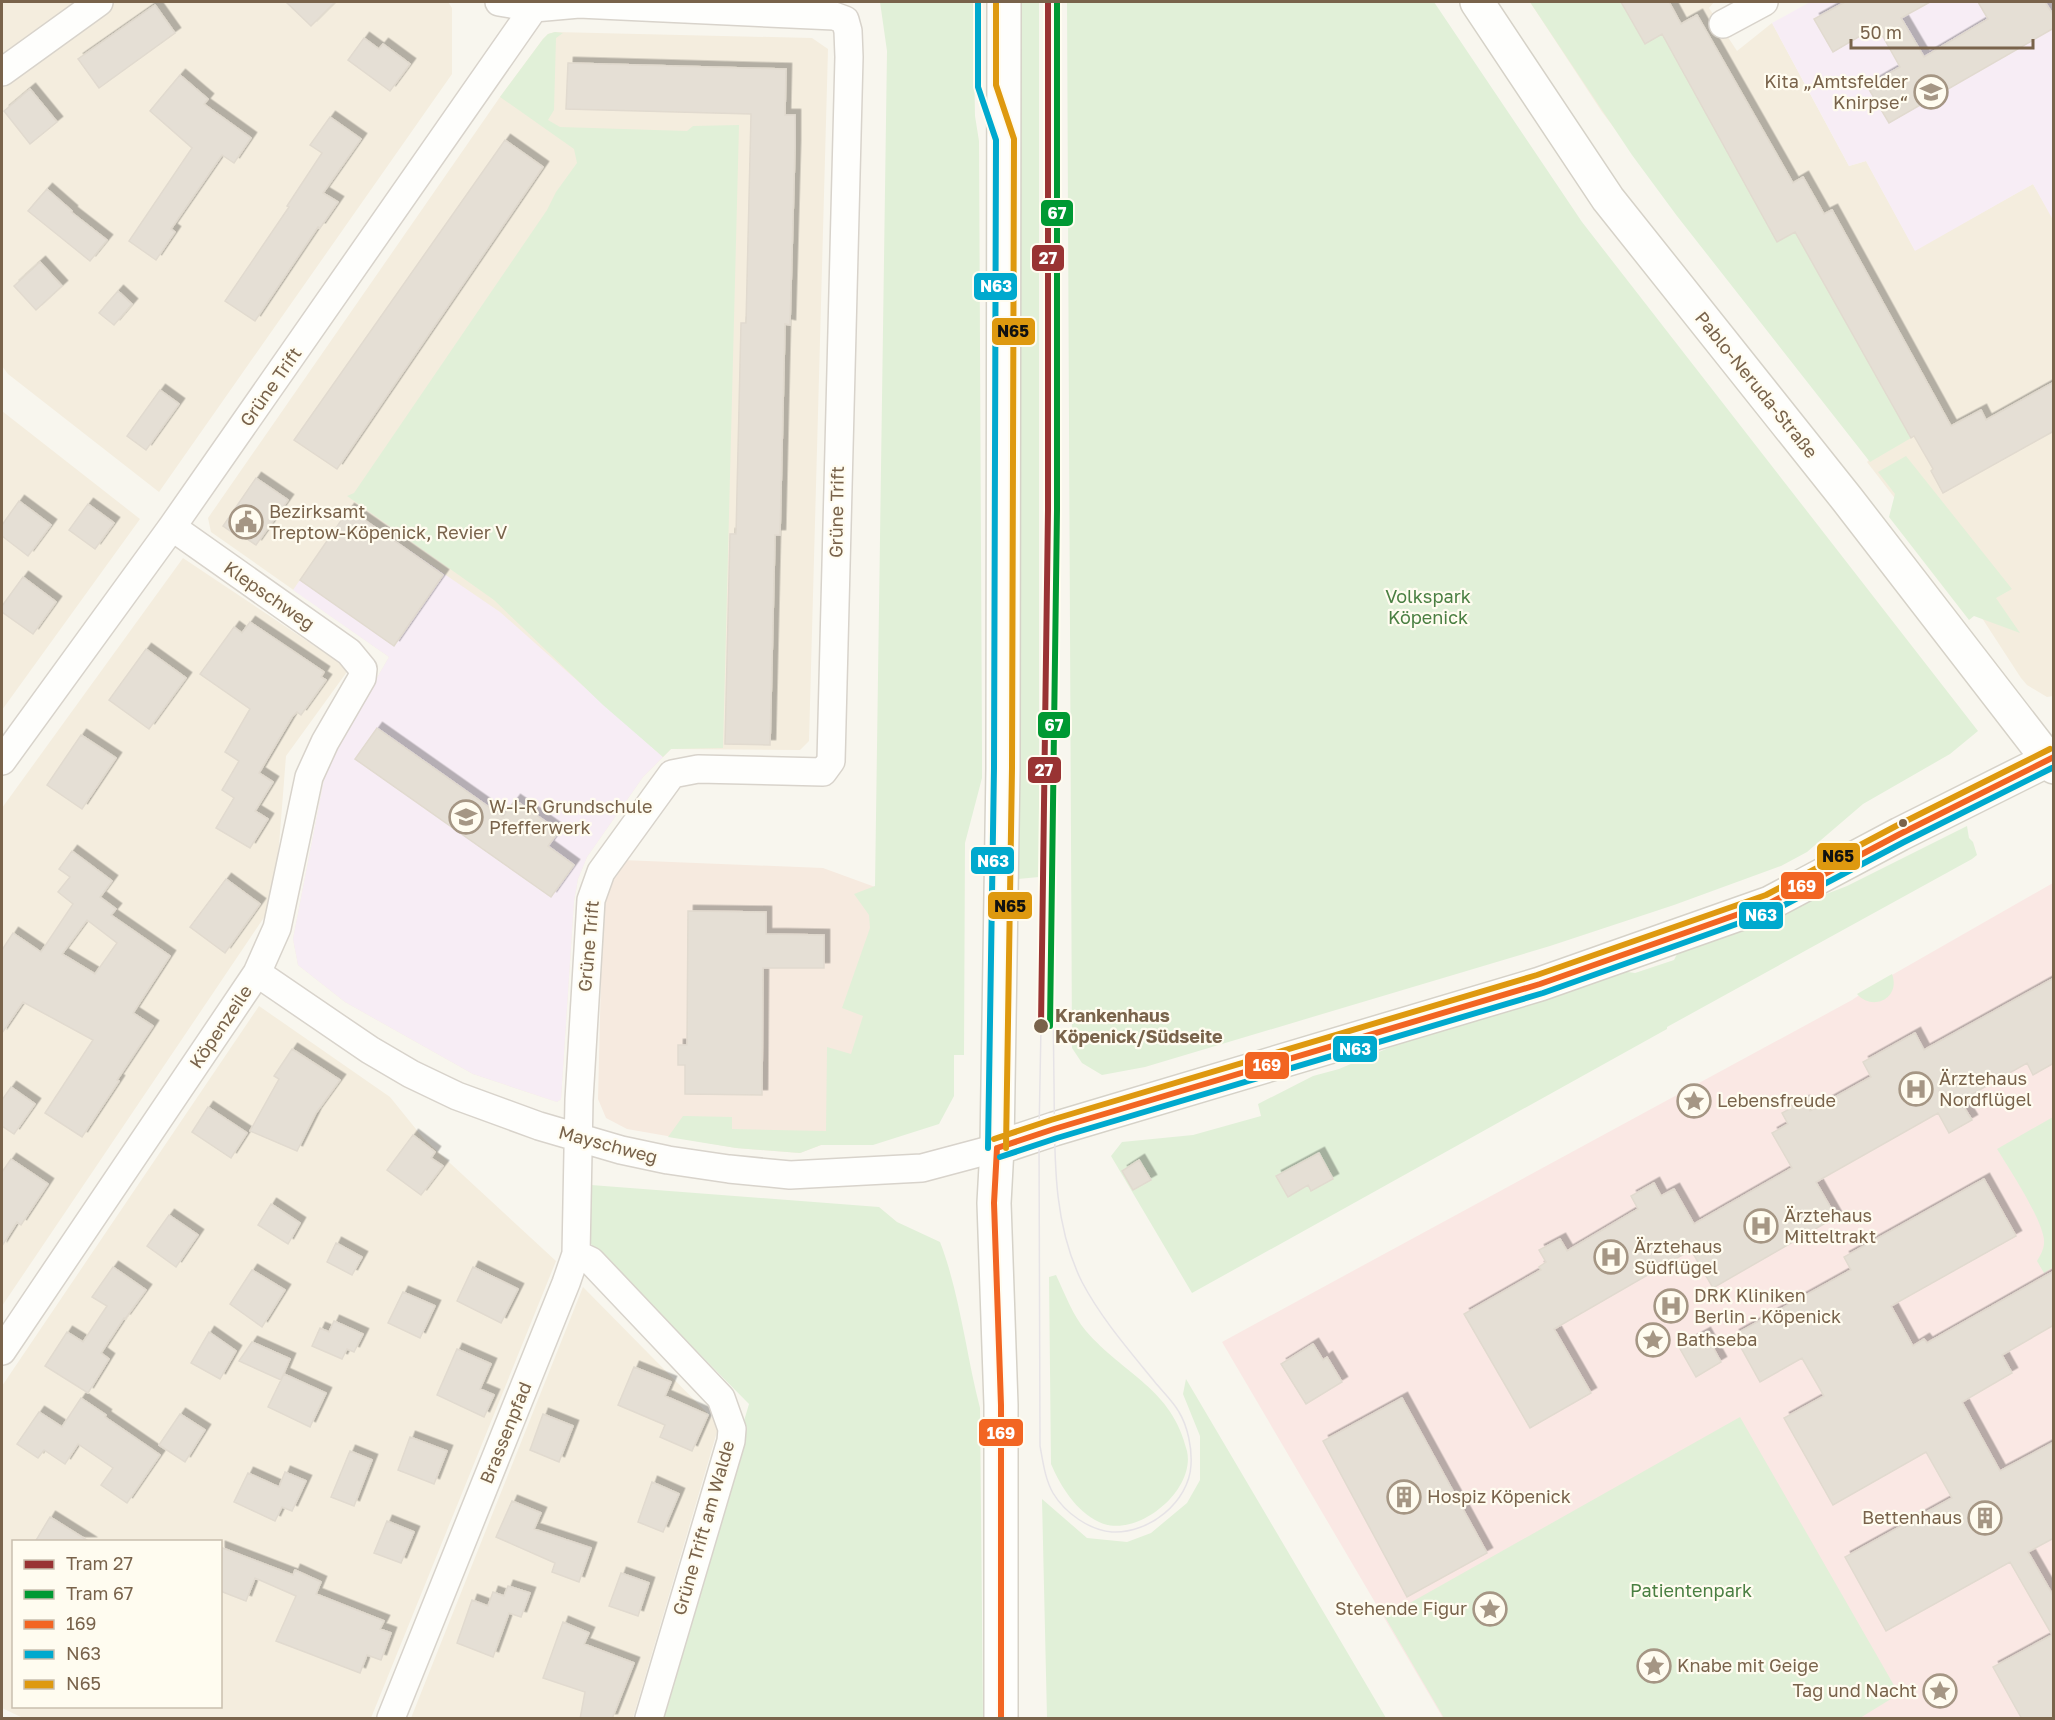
<svg xmlns="http://www.w3.org/2000/svg" width="2055" height="1720" viewBox="0 0 2055 1720" font-family="'Golos Text',sans-serif">
	<defs>
		<filter id="shadow"><feDropShadow dx="5.5" dy="-5.5" stdDeviation="0" flood-color="#0004"/></filter>
	</defs>
	<rect width="100%" height="100%" fill="#f8f6ee"/>
	<!-- residential -->
	<path fill="#f4edde" fill-rule="evenodd" d="M2,2H81L2,60Z
		M116,2H448L452,8V74L159,492L8,374L2,366V86Z
		M1530,2H1714L1709,8L1737,51L1772,23L1849,166L1866,161L1915,250L2033,184L2054,220L2053,696L2047,697L2027,685L2021,678L1954,575L1867,462L1869,460L1602,112Z
		M555,32L812,38L828,49L809,741L800,750L671,749L643,777L587,857L578,879L574,901L561,1099L557,1102L473,1074L345,1002L298,965L293,939L327,764L389,657L211,532L208,518L500,97L543,39L548,34Z
		M2,411L140,519L2,710Z
		M183,558L349,669L286,756L278,858L265,916L2,1306V808Z
		M259,1006L390,1097L424,1139L556,1261L371,1718H23L2,1708V1386ZM14,1542H220V1706H14Z
		M583,1287L719,1425L633,1718H411Z"/>
	<!-- commercial -->
	<path fill="#f6eadf" d="M622,860L823,868L875,887L873,1145H821L800,1153L736,1148L627,1129L606,1118L598,1099L603,898Z"/>
	<!-- education -->
	<path fill="#f7edf5" d="M1810,2H2053V220L2033,184L1915,251L1866,161L1849,166L1772,23Z
		M349,509L500,612L663,757L643,777L587,857L578,879L574,901L561,1099L557,1102L473,1074L345,1002L298,965L293,939L327,764L389,657L293,590Z"/>
	<!-- medical -->
	<path fill="#fae8e4" d="M2053,883V1718H1443L1222,1342L1852,1000L1871,987Z"/>
	<!-- green -->
	<path fill="#e1f0d8" d="M880,2H973L975,116L979,141L982,752V778L965,843L964,1055H954V1096L939,1124L873,1145H821L800,1153L736,1148L668,1137L683,1116H686L732,1117V1129L826,1131L827,1047L851,1054L863,1016L842,1008L870,928L869,915L854,894L875,886L887,51Z
		M1019,2H1039V877L1018,879Z
		M1067,2H1434L1582,222L1978,731L1950,754L1863,804L1807,852L1781,866L1674,905L1550,946L1145,1067L1102,1075L1082,1063L1072,1048Z
		M1530,2H1621L1645,43L1662,34L1777,242L1795,232L1911,438L1870,462L1677,216L1632,155Z
		M555,32L563,33L556,38L554,110L548,120L560,127L687,131L693,126L739,125L723,748L671,749L663,757L603,705L494,600L347,496L354,493L547,210L556,192L577,163L574,149L500,97L543,39L548,34Z
		M1906,456L2012,589L1996,598L2020,633L1974,616L1969,620L1889,517L1895,494L1878,472Z
		M1967,826L1969,838L1973,842L1977,855L1972,859L1667,1027V1029L1192,1293L1111,1156L1122,1142L1193,1135L1261,1116L1258,1104L1313,1076L1339,1069L1445,1024L1621,971L1635,973L1674,960L1677,954L1685,949L1847,886Z
		M1892,974C1901,998 1873,1012 1857,994Z
		M2053,1117V1267L2044,1273L2037,1261C2040,1256 2044,1249 2044,1243C2046,1224 2008,1167 1997,1149Z
		M591,1185L879,1207L897,1222L940,1242C960,1294 966,1354 980,1408L983,1718H656L749,1404L587,1240Z
		M1056,1275C1065,1294 1073,1316 1086,1331C1124,1375 1172,1388 1187,1451C1196,1491 1136,1540 1099,1522C1076,1511 1061,1487 1051,1464L1049,1277Z
		M1186,1379L1386,1718H1047L1042,1499L1087,1538L1127,1542L1151,1533L1187,1503L1200,1480V1436L1183,1394Z
		M1740,1417L1899,1694L1860,1718H1444L1385,1617Z"/>
	<!-- building -->
	<path fill="#e5dfd5" stroke="#e1dacf" stroke-width="1.5" fill-rule="evenodd" filter="url(#shadow)" d="M286,2H335L311,26Z
		M1621,2H1669L1681,24L1697,15L1793,183L1803,177L1824,214L1832,210L1951,426L1981,410L1986,420L2054,382V431L1943,493L1931,471L1933,469L1914,436L1911,438L1795,232L1777,242L1662,34L1645,44Z
		M1845,2H1930L1901,18L1924,57L1988,19L1978,2H2045L2054,16V28L1889,123L1867,86L1900,67L1877,26L1833,52L1814,19Z
		M155,5L175,33L99,88L78,59Z
		M364,38L379,49L383,44L410,64L390,91L348,60Z
		M568,63L786,69L785,115H795V147L790,325L785,324L780,535H775L770,745L725,744L730,534H736L741,323H746L751,114L566,109Z
		M180,75L208,99L204,104L251,138L234,163L222,155L171,229L175,232L156,260L129,241L192,148L150,111Z
		M30,89L57,122L30,144L4,111Z
		M330,117L361,139L323,193L338,202L320,228L318,227L255,321L225,301L289,207L287,206L322,153L310,145Z
		M505,140L543,167L337,469L294,440Z
		M47,189L72,211L71,212L107,240L90,261L28,211Z
		M40,262L62,286L36,310L14,286Z
		M118,291L132,304L114,325L99,313Z
		M160,390L179,404L146,450L127,436Z
		M256,478L288,500L256,545L244,537L242,539L223,526Z
		M19,501L51,525L28,556L2,536V525Z
		M88,504L114,523L95,549L69,530Z
		M349,509L443,575L394,646L300,580Z
		M23,577L56,602L33,634L2,612V606Z
		M250,622L324,672L321,677L326,680L301,715L297,712L292,717L259,773L273,782L255,811L268,819L250,848L216,828L234,798L222,790L239,761L225,752L250,709L200,674L234,627L242,633Z
		M146,649L186,678L149,729L109,700Z
		M377,728L503,817L515,800L559,831L548,846L574,865L551,897L355,759Z
		M81,735L116,758L82,809L47,785Z
		M72,851L112,881L100,897L116,909L111,915L170,956L133,1013L153,1026L117,1080L119,1081L82,1137L45,1113L93,1040L23,1002L2,1033V950L13,933L41,952L73,904L58,892L70,877L59,869ZM87,920L117,943L95,974L62,954Z
		M226,879L260,904L225,953L190,927Z
		M688,911L766,912V934L824,935V968H763L762,1095L685,1094V1065H678V1045H687Z
		M2054,978V1063L2033,1075L2027,1063L1960,1101L1972,1120L1949,1133L1938,1113L1816,1182L1836,1217L1713,1288L1691,1250L1554,1329L1591,1393L1530,1428L1464,1314L1541,1270L1539,1267L1546,1262L1539,1250L1560,1239L1567,1251L1638,1209L1631,1196L1654,1183L1661,1196L1674,1189L1694,1224L1792,1168L1772,1133L1788,1124L1782,1113L1804,1101L1810,1111L1871,1077L1863,1062L1915,1033L1924,1050Z
		M292,1049L340,1080L316,1113L297,1151L250,1131L279,1079L274,1076Z
		M11,1087L35,1104L14,1134L2,1126V1100Z
		M208,1107L247,1133L231,1158L192,1132Z
		M413,1135L435,1152L431,1158L443,1166L421,1195L387,1170Z
		M1319,1153L1333,1179L1311,1191L1308,1185L1288,1197L1276,1176Z
		M11,1159L48,1184L21,1225L17,1222L2,1246V1172Z
		M1139,1160L1151,1180L1133,1190L1122,1171Z
		M1984,1179L2016,1236L1891,1306L1913,1346L1924,1339L1927,1343L2054,1271V1325L2002,1355L2012,1373L1962,1402L2000,1471L2054,1442V1538L2028,1552L2054,1597V1719H2022L1993,1667L2052,1635L2010,1562L1886,1631L1845,1557L1952,1498L1926,1452L1833,1505L1784,1418L1824,1396L1802,1358L1760,1382L1734,1335L1851,1270L1844,1257Z
		M271,1204L300,1223L288,1244L258,1225Z
		M169,1215L198,1235L176,1267L147,1246Z
		M336,1243L362,1257L352,1275L327,1262Z
		M113,1267L146,1290L125,1319L124,1318L101,1353L109,1359L88,1393L45,1366L67,1332L83,1342L107,1306L92,1297Z
		M473,1267L518,1289L501,1323L457,1301Z
		M252,1270L285,1290L262,1327L230,1304Z
		M403,1292L435,1306L420,1338L388,1323Z
		M334,1321L363,1334L354,1352L347,1349L342,1359L312,1346L320,1328L329,1332Z
		M209,1332L236,1351L220,1379L191,1363Z
		M1705,1333L1721,1362L1696,1377L1679,1347Z
		M252,1342L290,1359L281,1380L239,1361Z
		M1313,1344L1323,1360L1327,1357L1342,1382L1306,1404L1281,1364Z
		M457,1349L491,1364L480,1389L494,1395L484,1417L437,1395Z
		M634,1367L671,1382L665,1396L708,1415L692,1451L660,1437L665,1425L618,1405Z
		M284,1374L326,1393L310,1427L268,1407Z
		M81,1398L106,1415L105,1417L160,1455L127,1503L101,1485L113,1468L78,1444L65,1464L44,1450L38,1458L17,1444L39,1412L62,1427Z
		M1402,1398L1487,1553L1407,1597L1323,1441Z
		M180,1414L205,1430L185,1462L159,1445Z
		M543,1414L573,1426L559,1462L530,1450Z
		M410,1437L447,1451L434,1484L398,1470Z
		M350,1451L372,1460L354,1506L331,1497Z
		M285,1472L306,1481L292,1511L282,1507L275,1521L234,1502L248,1473L279,1487Z
		M652,1482L679,1494L663,1532L638,1522Z
		M512,1501L541,1513L534,1529L591,1548L579,1582L552,1572L555,1563L496,1537Z
		M50,1517L90,1542H35Z
		M387,1521L414,1532L401,1563L374,1553Z
		M220,1547L293,1575L295,1570L321,1582L316,1594L384,1621L380,1629L391,1633L381,1660L367,1655L360,1673L276,1641L296,1596L255,1578L246,1601L220,1591Z
		M621,1573L649,1583L638,1616L609,1606Z
		M508,1586L530,1593L521,1617L509,1613L493,1657L457,1643L472,1600L488,1606L493,1592L504,1596Z
		M563,1622L589,1633L584,1644L634,1663L612,1719H580L585,1692L543,1678Z"/>
	<g fill="none" stroke-linecap="round" stroke-linejoin="round">
		<defs>
			<path id="street" d="M1723,24L1764,2
				M2,72L99,2
				M2,761L172,527L538,2
				M257,973L370,1050L411,1074L457,1096L539,1126L621,1150L668,1160L729,1169L790,1175L922,1168L997,1148
				M576,1254L591,1261L721,1398L732,1429L731,1441L649,1718
				M2,1351L257,973L277,928L309,777L325,742L362,678L363,669L349,652L172,527
				M391,1718L566,1283L576,1254L579,1100L591,900L601,872L672,774L698,769L823,772L831,761L849,57L848,31L845,20L834,16L579,4L534,8L499,2"/>
			<path id="secondary" d="M1477,2L1608,199L1847,499L2054,767
				M997,1148L1054,1129L1540,984L1770,903L1900,834L2054,757
				M1001,1718V1405L994,1203L997,1148L1003,768L1004,2"/>
		</defs>
		<!-- street casing -->
		<use href="#street" stroke="#d8d3cb" stroke-width="30"/>
		<!-- secondary casing -->
		<use href="#secondary" stroke="#d6d2c8" stroke-width="36"/>
		<!-- street -->
		<use href="#street" stroke="#fefefc" stroke-width="27"/>
		<!-- secondary -->
		<use href="#secondary" stroke="#fefefc" stroke-width="33"/>
		<!-- tram -->
		<path stroke="#e6e3e6" stroke-width="1.5" d="M1041,1026L1039,1134L1040,1446C1043,1462 1045,1479 1053,1493C1065,1513 1089,1530 1112,1532C1149,1534 1189,1502 1191,1465C1192,1448 1188,1427 1179,1412C1173,1401 1162,1391 1154,1381C1128,1349 1101,1318 1082,1282C1051,1220 1055,1149 1054,1082C1053,1019 1053,956 1053,892"/>
		<defs>
			<path id="bus-1" d="M997,1148L1054,1129L1540,984L1770,903L1900,834L2054,757
				M997,1148L994,1203L1001,1405V1718"/>
			<path id="bus-2" d="M978,2V87L996,140L994,768L988,1148
				M1000,1157L1057,1138L1543,993L1773,911L1904,842L2052,768"/>
			<path id="bus-3" d="M996,2V85L1014,139L1012,768L1006,1148
				M994,1139L1051,1120L1537,975L1766,895L1896,826L2050,749"/>
		</defs>
		<!-- bus-1 casing -->
		<use href="#bus-1" stroke="#fffcf0" stroke-width="10"/>
		<!-- bus-2 casing -->
		<use href="#bus-2" stroke="#fffcf0" stroke-width="10"/>
		<!-- bus-3 casing -->
		<use href="#bus-3" stroke="#fffcf0" stroke-width="10"/>
		<!-- bus-1 -->
		<use href="#bus-1" stroke="#f26522" stroke-width="6"/>
		<!-- bus-2 -->
		<use href="#bus-2" stroke="#00a9ce" stroke-width="6"/>
		<!-- bus-3 -->
		<use href="#bus-3" stroke="#de990f" stroke-width="6"/>
		<defs>
			<path id="tram-1" d="M1041,1026L1048,510V2"/>
			<path id="tram-2" d="M1050,1026L1057,510V2"/>
		</defs>
		<!-- tram-1 casing -->
		<use href="#tram-1" stroke="#fffcf0" stroke-width="10"/>
		<!-- tram-2 casing -->
		<use href="#tram-2" stroke="#fffcf0" stroke-width="10"/>
		<!-- tram-1 -->
		<use href="#tram-1" stroke="#933" stroke-width="6"/>
		<!-- tram-2 -->
		<use href="#tram-2" stroke="#093" stroke-width="6"/>
	</g>
	<!-- icons -->
	<defs>
		<symbol id="school-ring" viewBox="-11 -11 22 22"><circle r="9.5" fill="#fffcf0" stroke="#a59684" stroke-width="1.5"/><path d="M0-5L7-2L0 1L-7-2ZM-4 1L0 2.5L4 1V4Q0 6-4 4Z" fill="#a59684"/></symbol>
		<symbol id="civic-ring" viewBox="-11 -11 22 22"><circle r="9.5" fill="#fffcf0" stroke="#a59684" stroke-width="1.5"/><path d="M-.6-6.5H3V-4.5H.6V-3L4-1V1h2V6H-6V1h2V-1L-.6-3ZM-1.2 2.5V6h2.4V2.5Z" fill="#a59684"/></symbol>
		<symbol id="hospital-ring" viewBox="-11 -11 22 22"><circle r="9.5" fill="#fffcf0" stroke="#a59684" stroke-width="1.5"/><path d="M-5-5h3v3.5h4V-5h3V5h-3V1.5h-4V5h-3Z" fill="#a59684"/></symbol>
		<symbol id="sight-ring" viewBox="-11 -11 22 22"><circle r="9.5" fill="#fffcf0" stroke="#a59684" stroke-width="1.5"/><path d="M0-6L1.8-2.2L6-1.7L2.9 1.2L3.7 5.4L0 3.3L-3.7 5.4L-2.9 1.2L-6-1.7L-1.8-2.2Z" fill="#a59684"/></symbol>
		<symbol id="building-ring" viewBox="-11 -11 22 22"><circle r="9.5" fill="#fffcf0" stroke="#a59684" stroke-width="1.5"/><path d="M-4-6H4V6H1V3H-1V6H-4ZM-2.5-4.3h1.7v1.8h-1.7ZM.8-4.3h1.7v1.8H.8ZM-2.5-1h1.7V.8h-1.7ZM.8-1h1.7V.8H.8Z" fill="#a59684"/></symbol>
	</defs>
	<g fill-rule="evenodd">
		<use href="#school-ring" x="1912" y="73" width="38" height="38"/>
		<use href="#civic-ring" x="227" y="503" width="38" height="38"/>
		<use href="#school-ring" x="447" y="798" width="38" height="38"/>
		<use href="#hospital-ring" x="1897" y="1070" width="38" height="38"/>
		<use href="#sight-ring" x="1675" y="1082" width="38" height="38"/>
		<use href="#hospital-ring" x="1742" y="1207" width="38" height="38"/>
		<use href="#hospital-ring" x="1592" y="1238" width="38" height="38"/>
		<use href="#hospital-ring" x="1652" y="1287" width="38" height="38"/>
		<use href="#sight-ring" x="1634" y="1321" width="38" height="38"/>
		<use href="#building-ring" x="1385" y="1478" width="38" height="38"/>
		<use href="#building-ring" x="1966" y="1499" width="38" height="38"/>
		<use href="#sight-ring" x="1471" y="1590" width="38" height="38"/>
		<use href="#sight-ring" x="1635" y="1647" width="38" height="38"/>
		<use href="#sight-ring" x="1921" y="1672" width="38" height="38"/>
	</g>
	<!-- markers -->
	<g fill="#79634b" stroke="#fffcf0" stroke-width="2">
		<circle cx="1903" cy="823" r="5"/>
		<circle cx="1041" cy="1026" r="8"/>
	</g>
	<g text-anchor="middle" stroke-width="4.5" stroke-linejoin="round" paint-order="stroke">
		<!-- poi labels -->
		<g font-size="18" fill="#79634b" stroke="#fffcf0" text-anchor="start">
			<text x="1908" y="88" text-anchor="end">Kita „Amtsfelder<tspan x="1908" dy="21">Knirpse“</tspan></text>
			<text x="269" y="518">Bezirksamt<tspan x="269" dy="21">Treptow-Köpenick, Revier V</tspan></text>
			<text x="489" y="813">W-I-R Grundschule<tspan x="489" dy="21">Pfefferwerk</tspan></text>
			<text x="1939" y="1085">Ärztehaus<tspan x="1939" dy="21">Nordflügel</tspan></text>
			<text x="1717" y="1107">Lebensfreude</text>
			<text x="1784" y="1222">Ärztehaus<tspan x="1784" dy="21">Mitteltrakt</tspan></text>
			<text x="1634" y="1253">Ärztehaus<tspan x="1634" dy="21">Südflügel</tspan></text>
			<text x="1694" y="1302">DRK Kliniken<tspan x="1694" dy="21">Berlin - Köpenick</tspan></text>
			<text x="1676" y="1346">Bathseba</text>
			<text x="1427" y="1503">Hospiz Köpenick</text>
			<text x="1962" y="1524" text-anchor="end">Bettenhaus</text>
			<text x="1467" y="1615" text-anchor="end">Stehende Figur</text>
			<text x="1677" y="1672">Knabe mit Geige</text>
			<text x="1917" y="1697" text-anchor="end">Tag und Nacht</text>
		</g>
		<!-- street labels -->
		<g font-size="18" fill="#79634b" stroke="#fffcf0">
			<text transform="translate(1756 385) rotate(51)" y="6">Pablo-Neruda-Straße</text>
			<text transform="translate(271 387) rotate(-55)" y="6">Grüne Trift</text>
			<text transform="translate(837 512) rotate(-89)" y="6">Grüne Trift</text>
			<text transform="translate(269 596) rotate(35)" y="6">Klepschweg</text>
			<text transform="translate(589 946) rotate(-85)" y="6">Grüne Trift</text>
			<text transform="translate(221 1027) rotate(-56)" y="6">Köpenzeile</text>
			<text transform="translate(608 1145) rotate(15)" y="6">Mayschweg</text>
			<text transform="translate(506 1433) rotate(-68)" y="6">Brassenpfad</text>
			<text transform="translate(704 1528) rotate(-74)" y="6">Grüne Trift am Walde</text>
		</g>
		<!-- park labels -->
		<g font-size="18" fill="#4a7f42" stroke="#fffcf0">
			<text x="1428" y="603">Volkspark<tspan x="1428" dy="21">Köpenick</tspan></text>
			<text x="1691" y="1597">Patientenpark</text>
		</g>
		<!-- stop labels -->
		<g font-size="18" font-weight="bold" fill="#79634b" stroke="#fffcf0" text-anchor="start">
			<text x="1055" y="1022">Krankenhaus<tspan x="1055" dy="21">Köpenick/Südseite</tspan></text>
		</g>
	</g>
	<g stroke="#fffcf0" stroke-width="2">
		<rect x="1040" y="199" width="34" height="28" rx="6" fill="#093"/>
		<rect x="1031" y="244" width="34" height="28" rx="6" fill="#933"/>
		<rect x="973" y="272" width="45" height="29" rx="6" fill="#00a9ce"/>
		<rect x="991" y="317" width="45" height="29" rx="6" fill="#de990f"/>
		<rect x="1037" y="711" width="34" height="28" rx="6" fill="#093"/>
		<rect x="1027" y="756" width="35" height="28" rx="6" fill="#933"/>
		<rect x="1816" y="842" width="45" height="29" rx="6" fill="#de990f"/>
		<rect x="970" y="846" width="45" height="29" rx="6" fill="#00a9ce"/>
		<rect x="1780" y="871" width="45" height="29" rx="6" fill="#f26522"/>
		<rect x="987" y="891" width="46" height="29" rx="6" fill="#de990f"/>
		<rect x="1738" y="901" width="46" height="29" rx="6" fill="#00a9ce"/>
		<rect x="1332" y="1035" width="46" height="28" rx="6" fill="#00a9ce"/>
		<rect x="1244" y="1051" width="46" height="29" rx="6" fill="#f26522"/>
		<rect x="978" y="1418" width="46" height="29" rx="6" fill="#f26522"/>
	</g>
	<g font-size="16" text-anchor="middle" font-weight="bold" fill="#fff">
		<text x="1057" y="219">67</text>
		<text x="1048" y="264">27</text>
		<text x="996" y="292">N63</text>
		<text x="1054" y="731">67</text>
		<text x="1044" y="776">27</text>
		<text x="993" y="867">N63</text>
		<text x="1802" y="892">169</text>
		<text x="1761" y="921">N63</text>
		<text x="1355" y="1055">N63</text>
		<text x="1267" y="1071">169</text>
		<text x="1001" y="1439">169</text>
	</g>
	<g font-size="16" text-anchor="middle" font-weight="bold" fill="#111">
		<text x="1013" y="337">N65</text>
		<text x="1838" y="862">N65</text>
		<text x="1010" y="912">N65</text>
	</g>
	<!-- border -->
	<rect width="2055" height="1720" fill="none" stroke="#79634b" stroke-width="6"/>
	<!-- legend -->
	<rect x="12" y="1540" width="210" height="168" fill="#fffcf0" stroke="#c9bfae" stroke-width="1.5"/>
	<rect x="24" y="1560" width="30" height="9" fill="#993333" stroke="#c9bfae" stroke-width="1.5"/>
	<text x="66" y="1570" font-size="18" fill="#79634b">Tram 27</text>
	<rect x="24" y="1590" width="30" height="9" fill="#009933" stroke="#c9bfae" stroke-width="1.5"/>
	<text x="66" y="1600" font-size="18" fill="#79634b">Tram 67</text>
	<rect x="24" y="1620" width="30" height="9" fill="#f26522" stroke="#c9bfae" stroke-width="1.5"/>
	<text x="66" y="1630" font-size="18" fill="#79634b">169</text>
	<rect x="24" y="1650" width="30" height="9" fill="#00a9ce" stroke="#c9bfae" stroke-width="1.5"/>
	<text x="66" y="1660" font-size="18" fill="#79634b">N63</text>
	<rect x="24" y="1680" width="30" height="9" fill="#de990f" stroke="#c9bfae" stroke-width="1.5"/>
	<text x="66" y="1690" font-size="18" fill="#79634b">N65</text>
	<!-- scale -->
	<path d="M1851 39v9h182v-9" fill="none" stroke="#79634b" stroke-width="3"/>
	<text x="1860" y="39" font-size="18" fill="#79634b" stroke="#fffcf0" stroke-width="4.5" paint-order="stroke">50 m</text>
</svg>
